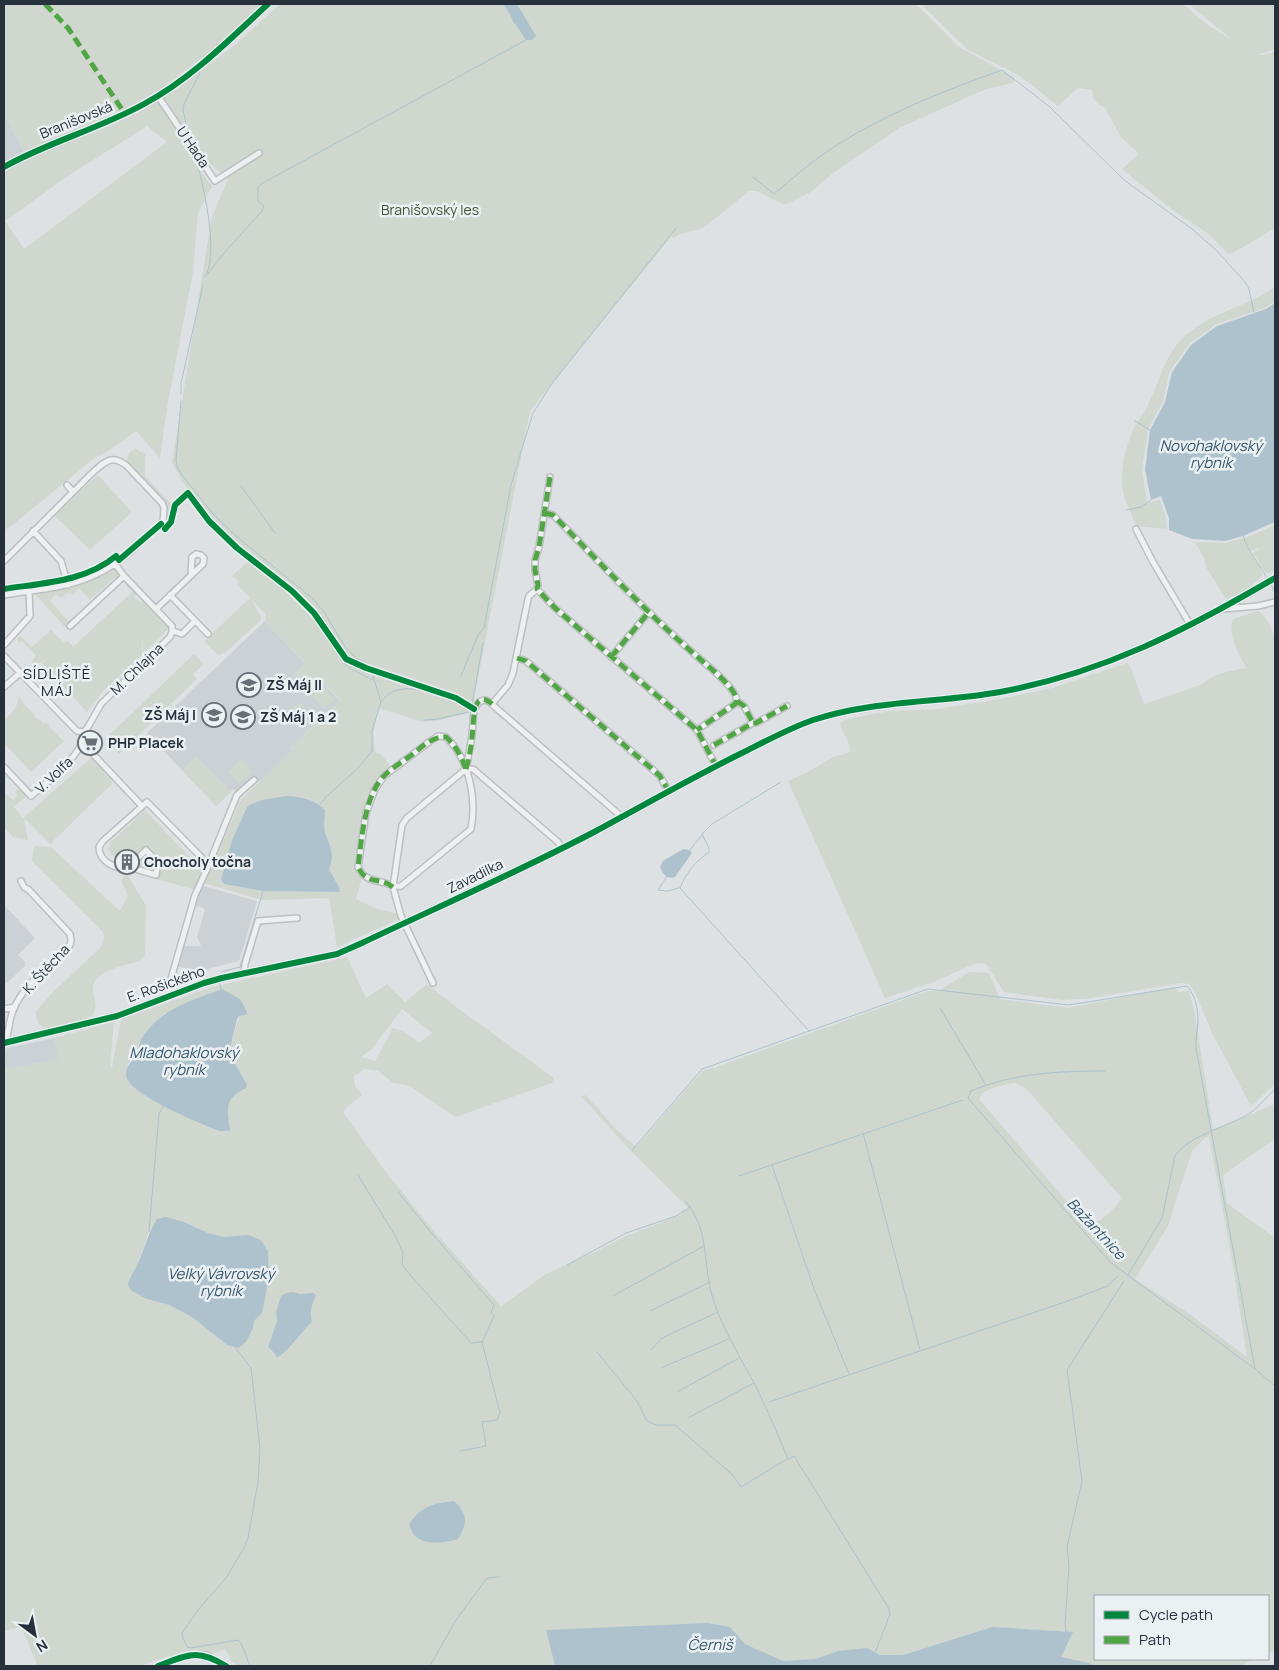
<svg xmlns="http://www.w3.org/2000/svg" width="1279" height="1670" viewBox="0 0 1279 1670" font-family="Manrope,sans-serif">
	<rect width="100%" height="100%" fill="#dee1e3"/>
	<!-- built -->
	<path fill="#ccd1d6" d="M4,115L24,151L4,162Z
		M265,621L340,701L290,748L293,751L270,773L259,782L253,776L236,791L233,789L216,806L147,733Z
		M203,886L257,901L239,961L195,972L177,966L183,946H201L197,937L205,909L195,905Z
		M4,905L35,938L18,955L26,963L24,964L25,966L8,982L4,983Z
		M54,1038L59,1059L4,1070V1049Z"/>
	<!-- green -->
	<path fill="#d0d7ce" fill-rule="evenodd" d="M4,4H265L227,39L155,93L124,110L24,151L4,115Z
		M280,4H916L959,47L1015,78L1013,83L986,89L899,128L832,174L811,192L785,205L756,191H749L706,226C695,232 683,231 673,238L671,237L530,411L473,704L469,713L440,720L422,722L379,708L373,733L375,752L382,755L391,767L373,785L364,813L356,864L362,878L356,899L374,908L397,914L399,919L337,947L329,898L262,900L204,883L241,800L259,782L292,751L290,748L340,700L316,675L304,686L293,675L305,663L265,621L266,614L251,599L261,617V620L225,653L218,655L204,641L250,598L237,584L239,582L232,576L245,564L257,557L235,541L190,493L172,463L212,216L228,179L208,162L160,96L199,72L235,45ZM302,797L310,799L320,805C321,813 322,822 325,830C329,844 336,854 329,869L340,889L339,892L263,891L224,884L221,880L232,840L247,807Z
		M921,4H1181L1189,9L1206,24L1231,39L1189,4H1275V49L1257,55H1262L1275,52V228L1233,253L1228,254L1210,235L1174,211L1122,169L1139,154L1121,137L1105,108L1098,104L1093,98L1092,90L1078,88L1058,106L1020,76L968,50Z
		M158,100L195,156L191,158L212,186L198,213L193,272L168,402L160,458L136,431L107,452L93,459L9,528L4,529V170C53,143 108,127 158,100ZM147,126L167,142L24,249L5,221L68,176Z
		M1275,287V301L1265,308L1217,324L1189,344L1169,373L1163,402L1148,429L1142,470L1147,503L1160,500L1165,515L1167,529L1136,526C1131,512 1122,497 1122,482C1121,464 1127,443 1135,426C1137,421 1142,416 1145,411C1159,385 1164,353 1187,334C1213,312 1248,306 1275,287Z
		M135,449L145,454V476L171,504L169,513L164,501L128,463L127,458L130,452Z
		M98,475L132,512L90,550L54,515Z
		M1275,525V569L1269,573L1265,572L1253,553L1260,548L1249,551L1261,569L1262,576C1254,585 1238,595 1226,599L1206,567L1205,560L1195,542L1225,543L1245,538Z
		M114,570L119,574L117,580L114,578L90,600L79,588L72,595L69,592L61,598L56,594L50,601L71,624L66,628L35,594L82,584Z
		M127,584L137,594L134,597L140,602L143,600L169,628L143,654V632L142,655L129,667L126,666L128,668L104,690L87,712L42,663L48,658L35,665L32,661L36,655L22,641L20,643L17,640L20,636L32,647L51,630L64,643L67,641L73,646L75,645L130,594L132,592L125,585Z
		M1258,611C1268,617 1272,629 1275,639V1084L1251,1106L1212,1033L1194,990L1189,984L1181,983L1085,999L1062,1000L1004,992L987,965L983,963H976L934,982L885,998L788,781L806,773L833,757L850,752C851,742 842,733 840,723L845,720L862,716L891,711L937,709L995,700L1052,688L1127,663L1130,666L1144,704L1203,684C1210,674 1234,670 1246,668C1239,653 1227,636 1233,619Z
		M194,654L204,664L193,674L197,679L119,754L105,739Z
		M315,678L335,699L324,709L304,688Z
		M19,695L22,702L35,715L34,716L44,724L46,722L49,725L48,726L64,741L31,772L4,743V721C11,714 19,706 19,695Z
		M299,702L311,714L298,727L287,715Z
		M196,756L231,792L216,806L182,770Z
		M92,757L113,783L50,844L24,818L28,840L13,837L4,827V793L13,800L17,796L15,792L18,788L26,796L14,807L23,818Z
		M241,759L253,772L240,784L228,771Z
		M145,810L204,872L196,890L127,871L108,850L110,843Z
		M34,846L51,847L120,911L128,896L121,880L127,874L146,906L145,955L140,961C127,965 92,971 93,989C93,1000 99,1003 93,1015C84,1021 75,1023 66,1025C52,1029 35,1032 36,1011L53,992L100,948L103,943L104,937L103,932L32,861Z
		M347,957L366,998L387,984L405,1002L427,984L455,1006L554,1078L552,1083L455,1117L410,1086L393,1083L378,1071L365,1069L354,1076L355,1086L362,1095L348,1106L343,1112L386,1172L432,1229L501,1306L546,1274L597,1251L626,1236L680,1215L682,1210L689,1209L628,1148L582,1097H581L586,1095L614,1127L636,1147L702,1071L713,1068L717,1069L716,1067L927,991L940,990L969,972L989,973L1000,999L1068,1008L1174,987L1179,992L1189,991L1195,1014L1213,1130L1275,1104V1139L1223,1175L1227,1203L1275,1238V1651L1268,1652V1596H1095V1659H1254L1239,1666H1096L1089,1663L1060,1658L1072,1632L992,1627L903,1655H880L875,1653L838,1651L815,1659L783,1661L745,1644L730,1627L546,1630L555,1666H239L232,1662L225,1649L213,1654L166,1657L140,1666H38L21,1627L4,1631V1070L58,1059L54,1038L114,1022L110,1066L112,1068L121,1019L212,987ZM222,989L240,999L239,1016L229,1053L246,1088C223,1100 228,1108 229,1131H219L173,1110L145,1095L130,1083L126,1077V1070L128,1064L139,1050L141,1041L164,1014ZM402,1009L432,1033L419,1043L403,1031L393,1028L375,1061L361,1057L372,1049ZM1015,1083L1024,1087L1031,1094L1119,1195L1121,1199C1114,1210 1102,1220 1090,1226H1088L979,1099C982,1088 1004,1085 1015,1083ZM1206,1137H1209L1232,1260L1247,1357L1191,1315L1135,1279L1168,1226L1192,1151ZM184,1222C197,1228 211,1237 225,1237C242,1238 244,1234 261,1240L268,1251L269,1271L262,1313L254,1321L253,1328L227,1345L192,1317L169,1305L147,1299L130,1277L138,1263L149,1231ZM293,1292L300,1294L310,1308V1315L312,1322C298,1335 293,1347 277,1358L268,1347L277,1321L276,1312Z"/>
	<!-- water -->
	<path fill="#adc2cd" d="M506,4H517L536,36L532,40H526L516,25L513,22L512,18L504,5Z
		M1275,303V522L1243,536L1225,541L1192,539L1169,530V518L1161,496L1151,500L1145,470L1150,430L1165,402L1172,372L1191,345L1217,326L1266,309Z
		M287,796C303,797 314,799 325,810C325,817 323,825 325,831C329,846 336,853 329,869L340,889L339,892L263,891L224,884L221,880L232,840L247,807C258,799 274,798 287,796Z
		M683,849L690,850L692,853L675,877C668,880 662,874 660,867L663,861Z
		M222,989L240,999L247,1012L246,1015L239,1016L237,1019L229,1053L247,1085L246,1088C224,1099 227,1108 230,1131H219C197,1122 143,1100 129,1082C121,1071 130,1064 136,1056C139,1050 139,1043 142,1038C161,1008 191,1001 222,989Z
		M166,1217L184,1222L208,1233L224,1237L248,1235L261,1240L268,1251L269,1271L266,1294L262,1313L254,1321L253,1328L246,1342L239,1348L227,1345L192,1317L169,1305L147,1299L132,1291L128,1285C130,1276 134,1271 138,1263C145,1248 148,1233 157,1219Z
		M293,1292L300,1294L313,1293L316,1295C312,1306 309,1311 312,1322C299,1334 292,1348 277,1358L274,1353L268,1347L277,1321L276,1312L281,1296L286,1293Z
		M454,1501C468,1515 468,1522 458,1539C444,1543 426,1546 414,1535C412,1532 410,1527 409,1524C423,1505 432,1504 454,1501Z
		M708,1623L730,1627L745,1644L783,1661L815,1659L838,1651L867,1648L880,1655H903L992,1627L1073,1632L1061,1657L1089,1663L1096,1666H555L546,1630Z"/>
	<g fill="none" stroke-linecap="round" stroke-linejoin="round">
		<!-- stream -->
		<path stroke="#adc2cd" stroke-width="1" d="M190,141L183,110L184,104L200,73L198,71
			M195,156C203,182 218,249 207,273
			M753,177L774,194C791,180 807,165 825,153C879,116 941,92 1002,70L1050,107L1124,180L1192,229L1216,250L1245,282L1249,289L1254,313
			M205,277L224,253L262,211L264,206L258,201V187L261,184L526,40
			M181,394V383L203,285
			M181,401L176,460L177,467L182,475L214,515L236,536L312,598L324,612L346,648L355,657L370,666L381,702L372,731V751L359,767L326,797L319,806
			M1135,421L1150,430
			M241,486L275,533
			M1127,510L1141,507L1151,500
			M1243,536C1247,550 1260,565 1267,578
			M1271,585L1275,592
			M331,644L346,665L351,669L373,680
			M392,675L409,681
			M461,676L478,635L484,628L511,485L533,413L553,382L676,228
			M413,682L457,697L466,702
			M381,702C398,678 429,692 451,701
			M472,705L483,643
			M424,720L438,719L468,712
			M781,782L712,824L702,834L709,848V852C696,861 686,873 680,888L809,1031
			M690,850L702,835
			M667,876L658,890L667,891L679,888
			M221,972L240,967L263,891
			M220,984L221,990
			M940,1008L986,1085
			M1105,1071C1059,1071 1014,1073 971,1091L968,1098L1110,1262L1255,1369
			M863,1133L920,1350
			M633,1149L702,1069L928,989L1069,1005L1187,986C1195,995 1198,1008 1198,1020C1198,1030 1195,1038 1196,1048L1255,1369L1275,1386
			M772,1165L814,1289L849,1374
			M358,1175L396,1237L403,1253L402,1264L405,1269L471,1343L482,1342L500,1413L497,1420L482,1422L486,1446L460,1451
			M739,1176L963,1100
			M398,1192L434,1236L494,1305L491,1312L494,1316L482,1342
			M685,1201C709,1227 703,1260 711,1292C720,1326 739,1354 755,1385C767,1409 778,1434 788,1459L794,1456L888,1607L890,1614L875,1653
			M151,1232L149,1231L159,1114L164,1105
			M567,1265L626,1233L676,1216L690,1207
			M1128,1275L1162,1218L1175,1156C1188,1135 1234,1125 1253,1111C1261,1104 1268,1096 1275,1089
			M613,1296L704,1246
			M650,1311L710,1282
			M234,1346L251,1368L260,1449L258,1482L248,1538L244,1548L226,1578L198,1610L182,1633L183,1638L187,1647L191,1648L238,1640L241,1643L250,1666
			M651,1350L662,1338L718,1312
			M597,1352L637,1401L647,1421L656,1425H675L733,1475L741,1487L787,1459
			M661,1368L729,1339
			M679,1391L739,1358
			M769,1402L1065,1302L1108,1286L1118,1276
			M688,1418L754,1383
			M1066,1632L1065,1623L1069,1567L1067,1547L1082,1481L1067,1370L1124,1281
			M430,1666L456,1620L487,1578L499,1577"/>
		<defs>
			<path id="minor" d="M158,96L215,181L259,153
				M550,477L539,547L535,560V570L538,585L537,589L555,608L697,730L716,766
				M545,513L553,515C601,564 648,614 700,659C710,668 736,688 737,701L735,704L697,730
				M1136,529L1153,562L1191,626
				M33,531L61,561L68,585
				M4,561L73,492L67,485
				M4,595C35,590 69,588 97,574C123,562 142,540 163,522L164,508L162,503L126,465C121,462 117,459 111,460C100,462 82,484 73,492
				M170,595L208,634
				M156,609L203,564L204,558L201,555L196,554L192,557L191,575
				M1222,609L1258,606L1275,602
				M70,626L124,576
				M173,631L182,634L195,621
				M4,645L30,616L29,591
				M4,656L77,731L84,732
				M611,657L649,612
				M517,658L526,661L644,762L660,776L669,792
				M4,687L20,673
				M737,701L744,706L753,723
				M465,704L474,709
				M492,704L508,685L513,673L528,599L529,596L537,589
				M84,732L88,727L101,704L170,637L172,632V626L124,576L115,564
				M438,736L446,737C469,759 477,798 471,829L401,886C394,887 392,885 385,883C373,880 363,879 358,867L366,813L375,789L384,776L429,742Z
				M82,745L91,752L141,805
				M714,745L753,723H756L787,706
				M4,767L31,796C47,782 85,754 84,732
				M466,769H473L558,842L562,848
				M146,850L158,863L156,875L129,867Z
				M129,867C116,870 99,862 99,847L103,841L147,802L204,860L210,863
				M244,973L245,964L258,921L297,918
				M433,983L401,916L393,887L402,825L407,818L466,769L472,736L474,709L479,702L484,700L488,701L622,817
				M171,995L169,986L195,895L207,869L237,795L254,780
				M4,1009L14,1007
				M7,1042C6,1037 8,1033 9,1027C13,990 47,970 70,945L71,940L70,934L29,890L24,887L21,881
				M158,1666C174,1660 189,1653 207,1655"/>
			<path id="tertiary" d="M4,167C48,142 99,129 144,104C191,79 229,40 268,4
				M4,1043L117,1016L204,983L222,978L337,954L362,943C440,906 520,871 596,831C646,804 695,776 746,751C768,740 790,728 813,720C873,700 939,703 1000,692C1103,673 1186,630 1275,578"/>
		</defs>
		<!-- minor casing -->
		<use href="#minor" stroke="#bcbfc1" stroke-width="8"/>
		<!-- tertiary casing -->
		<use href="#tertiary" stroke="#bcbfc1" stroke-width="9"/>
		<!-- minor -->
		<use href="#minor" stroke="#edeff0" stroke-width="5"/>
		<!-- tertiary -->
		<use href="#tertiary" stroke="#edeff0" stroke-width="6"/>
		<!-- quiet -->
		<path stroke="#50a545" stroke-width="5" stroke-dasharray="10 5" stroke-linecap="butt" d="M45,4L68,28L125,114
			M550,477L539,547L535,560V570L538,585L537,589L555,608L697,730L716,766
			M545,513L553,515C601,564 648,614 700,659C710,668 736,688 737,701L735,704L697,730
			M611,657L649,612
			M517,658L526,661L644,762L660,776L669,792
			M737,701L744,706L753,723
			M714,745L753,723H756L787,706
			M466,769C469,758 471,748 472,737C474,727 471,686 492,704
			M393,887C380,877 366,885 358,867C362,839 364,795 385,775C393,767 404,761 413,754C423,746 433,736 446,737C456,746 461,756 466,769"/>
		<defs>
			<path id="cycleway" d="M4,167C48,142 99,129 144,104C191,79 229,40 268,4
				M165,529L171,522L175,505L188,493L209,521L237,548L292,591L314,613L346,659L366,668L456,698L474,709
				M4,589C42,583 85,582 116,556L119,560L161,524
				M4,1043L117,1016L204,983L222,978L337,954L362,943C440,906 520,871 596,831C646,804 695,776 746,751C768,740 790,728 813,720C873,700 939,703 1000,692C1103,673 1186,630 1275,578
				M158,1666C188,1655 197,1648 226,1666"/>
		</defs>
		<!-- cycleway casing -->
		<use href="#cycleway" stroke="#ebf0f3" stroke-width="9"/>
		<!-- cycleway -->
		<use href="#cycleway" stroke="#00873e" stroke-width="6"/>
	</g>
	<!-- icons -->
	<defs>
		<symbol id="school-ring" viewBox="-11 -11 22 22"><circle r="9.5" fill="#ebf0f3" stroke="#666f76" stroke-width="1.5"/><path d="M0-5L7-2L0 1L-7-2ZM-4 1L0 2.5L4 1V4Q0 6-4 4Z" fill="#666f76"/></symbol>
		<symbol id="supermarket-ring" viewBox="-11 -11 22 22"><circle r="9.5" fill="#ebf0f3" stroke="#666f76" stroke-width="1.5"/><path d="M-6-5.5h2.5l.6 2H6L4.5 2H-2.5L-4.4-4H-6ZM-1.5 3.2a1.3 1.3 0 1 0 .1 0ZM3 3.2a1.3 1.3 0 1 0 .1 0Z" fill="#666f76"/></symbol>
		<symbol id="building-ring" viewBox="-11 -11 22 22"><circle r="9.5" fill="#ebf0f3" stroke="#666f76" stroke-width="1.5"/><path d="M-4-6H4V6H1V3H-1V6H-4ZM-2.5-4.3h1.7v1.8h-1.7ZM.8-4.3h1.7v1.8H.8ZM-2.5-1h1.7V.8h-1.7ZM.8-1h1.7V.8H.8Z" fill="#666f76"/></symbol>
	</defs>
	<g fill-rule="evenodd">
		<use href="#school-ring" x="235" y="671" width="28" height="28"/>
		<use href="#school-ring" x="200" y="701" width="28" height="28"/>
		<use href="#school-ring" x="229" y="703" width="28" height="28"/>
		<use href="#supermarket-ring" x="76" y="729" width="28" height="28"/>
		<use href="#building-ring" x="113" y="848" width="28" height="28"/>
	</g>
	<g text-anchor="middle" stroke-width="5" stroke-linejoin="round" paint-order="stroke">
		<!-- street labels -->
		<g font-size="14" fill="#26313b" stroke="#ebf0f3">
			<text transform="translate(76 120) rotate(-22)" y="5">Branišovská</text>
			<text transform="translate(193 147) rotate(56)" y="5">U Hada</text>
			<text transform="translate(137 669) rotate(-44)" y="5">M. Chlajna</text>
			<text transform="translate(54 775) rotate(-44)" y="5">V. Volfa</text>
			<text transform="translate(475 876) rotate(-26)" y="5">Zavadilka</text>
			<text transform="translate(46 969) rotate(-47)" y="5">K. Štěcha</text>
			<text transform="translate(166 984) rotate(-20)" y="5">E. Rošického</text>
		</g>
		<!-- park labels -->
		<g font-size="14" fill="#405635" stroke="#ebf0f3">
			<text x="430" y="215">Branišovský les</text>
		</g>
		<!-- poi labels -->
		<g font-size="14" font-weight="bold" fill="#26313b" stroke="#ebf0f3" text-anchor="start">
			<text x="266" y="690">ZŠ Máj II</text>
			<text x="196" y="720" text-anchor="end">ZŠ Máj I</text>
			<text x="260" y="722">ZŠ Máj 1 a 2</text>
			<text x="108" y="748">PHP Placek</text>
			<text x="144" y="867">Chocholy točna</text>
		</g>
		<!-- water labels -->
		<g font-size="15" font-style="italic" fill="#33556c" stroke="#ebf0f3">
			<text x="1211" y="451">Novohaklovský<tspan x="1211" dy="17">rybník</tspan></text>
			<text x="184" y="1058">Mladohaklovský<tspan x="184" dy="17">rybník</tspan></text>
			<text transform="translate(1096 1229) rotate(47)" y="5">Bažantnice</text>
			<text x="221" y="1279">Velký Vávrovský<tspan x="221" dy="17">rybník</tspan></text>
			<text x="710" y="1650">Černiš</text>
		</g>
		<!-- neighbourhood labels -->
		<g font-size="15" letter-spacing="1" fill="#19222b" stroke="#ebf0f3">
			<text x="57" y="679">SÍDLIŠTĚ<tspan x="57" dy="17">MÁJ</tspan></text>
		</g>
	</g>
	<!-- border -->
	<rect width="1279" height="1670" fill="none" stroke="#26313b" stroke-width="10"/>
	<!-- legend -->
	<rect x="1094" y="1595" width="175" height="65" fill="#ebf0f3" stroke="#9ca4a9"/>
	<rect x="1104" y="1611" width="25" height="8" fill="#00873e" stroke="#9ca4a9"/>
	<text x="1139" y="1620" font-size="15" fill="#26313b">Cycle path</text>
	<rect x="1104" y="1636" width="25" height="8" fill="#50a545" stroke="#9ca4a9"/>
	<text x="1139" y="1645" font-size="15" fill="#26313b">Path</text>
	<!-- north arrow -->
	<g transform="translate(35 1635) rotate(148)" stroke="#ebf0f3" stroke-width="4" paint-order="stroke">
	<path d="M0-4L9 19L0 12L-9 19Z" fill="#26313b"/>
	<text y="-8" font-size="14" font-weight="bold" text-anchor="middle" fill="#26313b">N</text>
	</g>
</svg>
